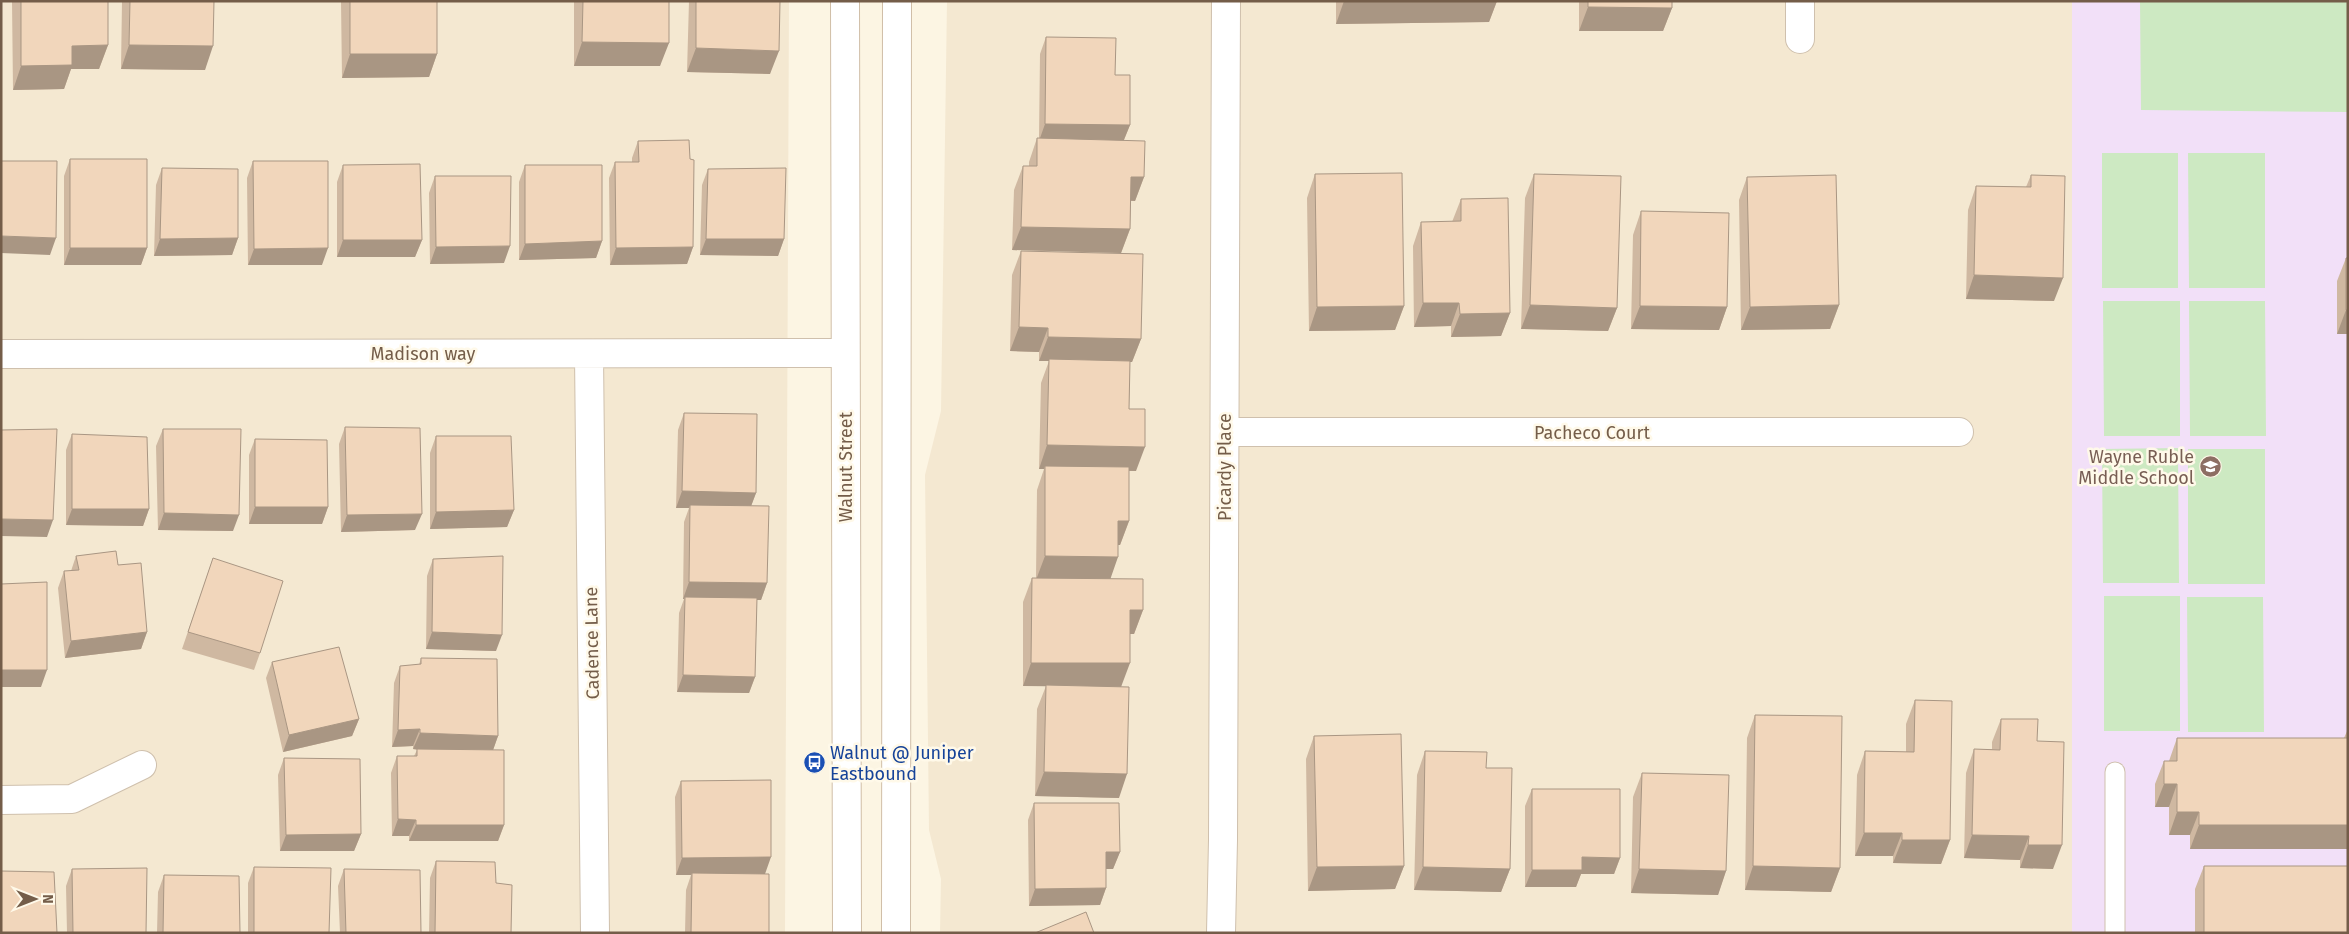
<svg xmlns="http://www.w3.org/2000/svg" width="2349" height="934" viewBox="0 0 2349 934" font-family="'Fira Sans',sans-serif">
	<rect width="100%" height="100%" fill="#fcf5e3"/>
	<!-- residential -->
	<path fill="#f4e8d1" d="M1,1H789L785,933H1Z
		M947,1H2072V933H940L941,879L929,830L925,475L941,411Z"/>
	<!-- education -->
	<path fill="#f2e0f8" d="M2072,1H2348V933H2072Z"/>
	<!-- park -->
	<path fill="#cde9c2" d="M2140,1H2348V112L2141,110Z
		M2102,153H2178V288H2102Z
		M2188,153H2265V288H2189Z
		M2103,301H2180V436H2104Z
		M2189,301H2265L2266,436H2190Z
		M2178,448L2179,583H2103L2102,449Z
		M2188,449H2265V584H2188Z
		M2104,596H2180V731H2104Z
		M2187,597H2263L2264,732H2188Z"/>
	<g fill="none" stroke-linecap="round" stroke-linejoin="round">
		<defs>
			<path id="lane" d="M2115,772V933"/>
			<path id="street" d="M1800,1V39
				M1,354L845,353
				M589,354L595,933
				M1225,432H1959
				M1,800L72,799L142,765
				M1221,933L1223,840L1226,1"/>
			<path id="secondary" d="M845,1L847,933
				M896,933L897,1"/>
		</defs>
		<!-- lane casing -->
		<use href="#lane" stroke="#cfc0ad" stroke-width="21"/>
		<!-- street casing -->
		<use href="#street" stroke="#cfc0ad" stroke-width="30"/>
		<!-- secondary casing -->
		<use href="#secondary" stroke="#d0bea7" stroke-width="30"/>
		<!-- lane -->
		<use href="#lane" stroke="#fff" stroke-width="19"/>
		<!-- street -->
		<use href="#street" stroke="#fff" stroke-width="28"/>
		<!-- secondary -->
		<use href="#secondary" stroke="#fff" stroke-width="28"/>
	</g>
	<!-- wall -->
	<path fill="#cfb8a1" d="M12,1H108V45L99,69H71L64,89L13,90Z
		M122,1H214L205,70L121,69Z
		M341,1H437V54L429,77L342,78Z
		M574,1H669L660,66H574Z
		M689,1H780L770,74L687,72Z
		M1336,1H1497L1489,22L1336,24Z
		M1579,1H1672V8L1663,31H1579Z
		M1046,37L1115,75L1130,125L1124,140L1144,177L1135,201H1131L1130,229L1121,253L1012,250L1014,190L1023,166H1029V162L1037,138H1039L1040,54Z
		M638,141L693,247L687,264L610,265L609,178L615,162H632V158Z
		M70,159L147,248L141,265H64V176Z
		M253,161L322,265H248L247,178Z
		M343,165L422,240L415,257H337V182Z
		M525,165L602,241L596,258L519,260V182Z
		M162,168L238,238L232,255L154,256L156,185Z
		M708,169L784,239L778,256L700,255L702,185Z
		M1315,174L1404,306L1395,330L1309,331L1307,198Z
		M1534,174L1617,308L1608,331L1521,329L1525,198Z
		M2031,175L2054,301L1966,299L1968,210L1976,186L2026,187Z
		M435,176L504,263L430,264L429,193Z
		M1747,177L1839,305L1830,329L1741,330L1739,200Z
		M1461,199L1510,313L1501,336L1451,337V326L1414,327L1413,246L1421,222H1452Z
		M1641,211L1727,307L1719,330L1631,329L1633,235Z
		M1021,251L1141,339L1132,362H1130L1129,409L1136,471H1129V521L1120,545H1118L1110,579L1143,610L1134,634H1130L1121,687H1099L1119,798L1035,796L1037,709L1046,686H1023V602L1032,578H1036L1037,490L1044,469H1039L1041,383L1049,361H1039V352L1010,351L1012,275Z
		M2346,258L2348,334H2337V281Z
		M684,413L756,493L751,506L767,583L761,600H757L755,677L749,693L677,692L679,613L684,599H683L684,522L689,508H676L678,430Z
		M345,427L415,530L341,532L339,444Z
		M163,429L233,531L158,530L156,446Z
		M72,434L149,509L143,526L66,525V450Z
		M436,436L514,510L507,527L430,529V453Z
		M255,439L328,507L322,524H249V455Z
		M76,556L118,565L147,632L141,649L65,658L58,588L64,571H71Z
		M213,558L260,653L254,670L182,649Z
		M433,559L496,651L426,649L427,576Z
		M421,658L498,736L493,750L504,825L498,841H409V836H392L391,773L397,756H414L417,750L413,749V746L392,747L394,683L400,666L419,665Z
		M272,662L359,719L352,736L283,752L266,678Z
		M1915,700L1950,840L1941,864L1893,863V856H1855L1857,775L1865,751L1906,752V724Z
		M1755,715L1840,868L1831,892L1745,890L1747,738Z
		M2001,719L2037,741L2053,869L2020,868V860L1964,858L1966,773L1974,749H1992V742Z
		M2348,729V849H2190V835H2169V807H2155V784L2164,761H2169L2177,738H2344Z
		M1314,736L1404,866L1395,889L1308,891L1306,759Z
		M1425,751L1486,768L1510,869L1501,892L1414,890L1417,775Z
		M284,758L361,834L354,851H280L278,775Z
		M1642,773L1726,871L1718,895L1631,893L1633,797Z
		M681,781L765,874L769,933H685L686,890L691,875H676L675,797Z
		M1532,789L1620,858L1614,874H1581L1576,887H1525V806Z
		M1034,803L1120,852L1113,869H1106V888L1100,905L1029,906L1028,820Z
		M436,861L496,883L511,933H429L430,878Z
		M2204,866L2348,933H2195V889Z
		M254,867L329,933H248V883Z
		M72,869L146,933H67L66,886Z
		M344,869L421,933H340L338,886Z
		M164,875L240,933H157L158,892Z"/>
	<!-- shaded-wall -->
	<path fill="#a99683" d="M1344,1H1497L1489,22L1336,24Z
		M1588,7L1672,8L1663,31H1579Z
		M582,42L669,43L660,66H574Z
		M108,45L99,69H71L64,89L13,90L21,66L72,46Z
		M129,45L213,46L205,70L121,69Z
		M696,48L779,51L770,74L687,72Z
		M350,54H437L429,77L342,78Z
		M1045,124L1130,125L1123,142L1039,141Z
		M1131,177H1144L1135,201L1123,200Z
		M1021,227L1130,229L1121,253L1012,250Z
		M1,236L56,238L50,255L1,253Z
		M238,238L232,255L154,256L160,239Z
		M706,239H784L778,256L700,255Z
		M343,240H422L415,257H337Z
		M602,241L596,258L519,260L525,244Z
		M510,246L504,263L430,264L436,247Z
		M693,247L687,264L610,265L616,248Z
		M70,248H147L141,265H64Z
		M328,248L322,265H248L254,249Z
		M1974,275L2063,278L2054,301L1966,299Z
		M1423,303H1459L1451,326L1414,327Z
		M1530,305L1617,308L1608,331L1521,329Z
		M1839,305L1830,329L1741,330L1750,307Z
		M1404,306L1395,330L1309,331L1317,307Z
		M1640,306L1727,307L1719,330L1631,329Z
		M2346,310H2348V334H2337Z
		M1510,313L1501,336L1451,337L1460,314Z
		M1019,327L1048,328L1039,352L1010,351Z
		M1048,337L1141,339L1132,362L1049,361V359V361H1039Z
		M1047,445L1145,447L1136,471L1045,469V466L1044,469H1039Z
		M682,491L756,493L750,509L690,505L689,508H676Z
		M255,507H328L322,524H249Z
		M72,509H149L143,526L66,525Z
		M514,510L507,527L430,529L436,512Z
		M164,513L239,515L233,531L158,530Z
		M422,514L415,530L341,532L347,515Z
		M1,519L53,520L47,537L1,536Z
		M1118,521H1129L1120,545H1110Z
		M1045,556L1118,557L1110,580H1036Z
		M689,582L767,583L761,600L685,599V597L684,599H683Z
		M1130,610H1143L1134,634H1121Z
		M147,632L141,649L65,658L71,641Z
		M432,632L502,635L496,651L426,649Z
		M1031,663H1130L1121,687L1023,686Z
		M1,670H47L41,687H1Z
		M683,675L755,677L749,693L677,692Z
		M359,719L352,736L283,752L289,735Z
		M420,729L413,746L392,747L398,730Z
		M420,733L498,736L492,753L413,749Z
		M1044,772L1127,774L1119,798L1035,796Z
		M2164,784H2177L2169,807H2155Z
		M2177,812H2199L2190,835H2169Z
		M398,819L416,820L409,836H392Z
		M416,825H504L498,841H409Z
		M2199,825H2348V849H2190Z
		M1864,833H1902L1893,856H1855Z
		M361,834L354,851H280L286,835Z
		M1972,835L2029,836L2020,860L1964,858Z
		M1902,840H1950L1941,864L1893,863Z
		M2028,845H2062L2053,869L2020,868Z
		M1106,852H1120L1113,869H1100Z
		M771,857L765,874L692,873L691,875H676L682,858Z
		M1582,857L1620,858L1614,874H1581L1576,887H1525L1532,870Z
		M1404,866L1395,889L1308,891L1317,867Z
		M1753,866L1840,868L1831,892L1745,890Z
		M1423,867L1510,869L1501,892L1414,890Z
		M1639,869L1726,871L1718,895L1631,893Z
		M1106,888L1100,905L1029,906L1035,889Z"/>
	<!-- building -->
	<path fill="#f1d6bb" stroke="#a99683" d="M21,1H108V45L72,46V65L21,66Z
		M130,1H214L213,46L129,45Z
		M350,1H437V54H350Z
		M583,1H669V43L582,42Z
		M696,1H780L779,51L696,48Z
		M1588,1H1672V8L1588,7Z
		M1046,37L1116,38L1115,75H1130V125L1045,124Z
		M1037,138L1145,141L1144,177H1131L1130,229L1021,227L1023,166H1037Z
		M689,140L690,159L694,160L693,247L616,248L615,162H639L638,141Z
		M70,159H147V248H70Z
		M1,161H57L56,238L1,236Z
		M253,161H328V248L254,249Z
		M420,164L422,240H343V165Z
		M525,165H602V241L525,244Z
		M162,168L238,169V238L160,239Z
		M786,168L784,239H706L708,169Z
		M1402,173L1404,306L1317,307L1315,174Z
		M1534,174L1621,176L1617,308L1530,305Z
		M1836,175L1839,305L1750,307L1747,177Z
		M2031,175L2065,176L2063,278L1974,275L1976,186L2031,187Z
		M435,176H511L510,246L436,247Z
		M1508,198L1510,313L1460,314L1459,303H1423L1421,222L1461,221V199Z
		M1641,211L1729,213L1727,307L1640,306Z
		M1021,251L1143,254L1141,339L1048,337V328L1019,327Z
		M2346,258H2348V310H2346Z
		M1049,359L1130,361L1129,409H1145V447L1047,445Z
		M684,413L757,414L756,493L682,491Z
		M345,427L420,428L422,514L347,515Z
		M57,429L53,520L1,519V430Z
		M163,429H241L239,515L164,513Z
		M72,434L147,437L149,509H72Z
		M436,436H511L514,510L436,512Z
		M255,439L327,440L328,507H255Z
		M1045,466L1129,467V521H1118V557L1045,556Z
		M690,505L769,506L767,583L689,582Z
		M116,551L118,565L141,563L147,632L71,641L64,571L79,570L76,556Z
		M503,556L502,635L432,632L433,559Z
		M213,558L283,581L260,653L188,632Z
		M1032,578L1143,579V610H1130V663H1031Z
		M47,582V670H1V584Z
		M685,597L757,598L755,677L683,675Z
		M339,647L359,719L289,735L272,662Z
		M421,658L497,659L498,736L420,733V729L398,730L400,666L421,664Z
		M1046,685L1129,687L1127,774L1044,772Z
		M1915,700L1952,701L1950,840H1902V833H1864L1865,751L1914,752Z
		M1755,715L1842,716L1840,868L1753,866Z
		M2001,719H2038L2037,741L2064,742L2062,845H2028L2029,836L1972,835L1974,749L2000,750Z
		M1401,734L1404,866L1317,867L1314,736Z
		M2177,738H2348V825H2199V812H2177V784H2164V761H2177Z
		M417,749L504,750V825H416V820L398,819L397,756H417Z
		M1425,751L1487,752L1486,768H1512L1510,869L1423,867Z
		M284,758L360,759L361,834L286,835Z
		M1642,773L1729,775L1726,871L1639,869Z
		M771,780V857L682,858L681,781Z
		M1532,789H1620V858L1582,857V870H1532Z
		M1034,803H1119L1120,852H1106V888L1035,889Z
		M436,861L495,862L496,883L512,885L511,933H435Z
		M2204,866H2348V933H2204Z
		M254,867L331,868L329,933H254Z
		M147,868L146,933H73L72,869Z
		M344,869L420,870L421,933H346Z
		M1,871L54,872L57,933H1Z
		M692,873L769,874V933H691Z
		M164,875L239,876L240,933H163Z
		M1086,912L1094,933H1035Z"/>
	<!-- icons -->
	<defs>
		<symbol id="school-disc" viewBox="-11 -11 22 22"><circle r="9.5" fill="#8d6e63" stroke="#fff9e9"/><path d="M0-5L7-2L0 1L-7-2ZM-4 1L0 2.5L4 1V4Q0 6-4 4Z" fill="#fff"/></symbol>
		<symbol id="bus-disc" viewBox="-11 -11 22 22"><circle r="9.5" fill="#1a4fb4" stroke="#fff9e9"/><path d="M-5-6H5V4H4V6H2V4H-2V6H-4V4H-5ZM-3.5-4V0h7V-4ZM-3.5 1.2v1.5H-2V1.2ZM2 1.2v1.5H3.5V1.2Z" fill="#fff"/></symbol>
	</defs>
	<g fill-rule="evenodd">
		<use href="#school-disc" x="2198" y="454" width="25" height="25"/>
		<use href="#bus-disc" x="802" y="750" width="25" height="25"/>
	</g>
	<g text-anchor="middle" stroke-width="5" stroke-linejoin="round" paint-order="stroke">
		<!-- street labels -->
		<g font-size="18" fill="#745d49" stroke="#fff9e9">
			<text x="423" y="360">Madison way</text>
			<text x="1592" y="439">Pacheco Court</text>
			<text transform="translate(846 467) rotate(-90)" y="6">Walnut Street</text>
			<text transform="translate(1225 467) rotate(-90)" y="6">Picardy Place</text>
			<text transform="translate(592 643) rotate(-91)" y="6">Cadence Lane</text>
		</g>
		<!-- education labels -->
		<g font-size="18" fill="#785e54" stroke="#fff9e9" text-anchor="end">
			<text x="2194" y="463">Wayne Ruble<tspan x="2194" dy="21">Middle School</tspan></text>
		</g>
		<!-- transit labels -->
		<g font-size="18" fill="#164399" stroke="#fff9e9" text-anchor="start">
			<text x="830" y="759">Walnut @ Juniper<tspan x="830" dy="21">Eastbound</tspan></text>
		</g>
	</g>
	<!-- border -->
	<rect width="2349" height="934" fill="none" stroke="#745d49" stroke-width="5"/>
	<!-- north arrow -->
	<g transform="translate(35 899) rotate(90)" stroke="#fff9e9" stroke-width="4" paint-order="stroke">
	<path d="M0-4L9 19L0 12L-9 19Z" fill="#745d49"/>
	<text y="-8" font-size="14" font-weight="bold" text-anchor="middle" fill="#745d49">N</text>
	</g>
</svg>
